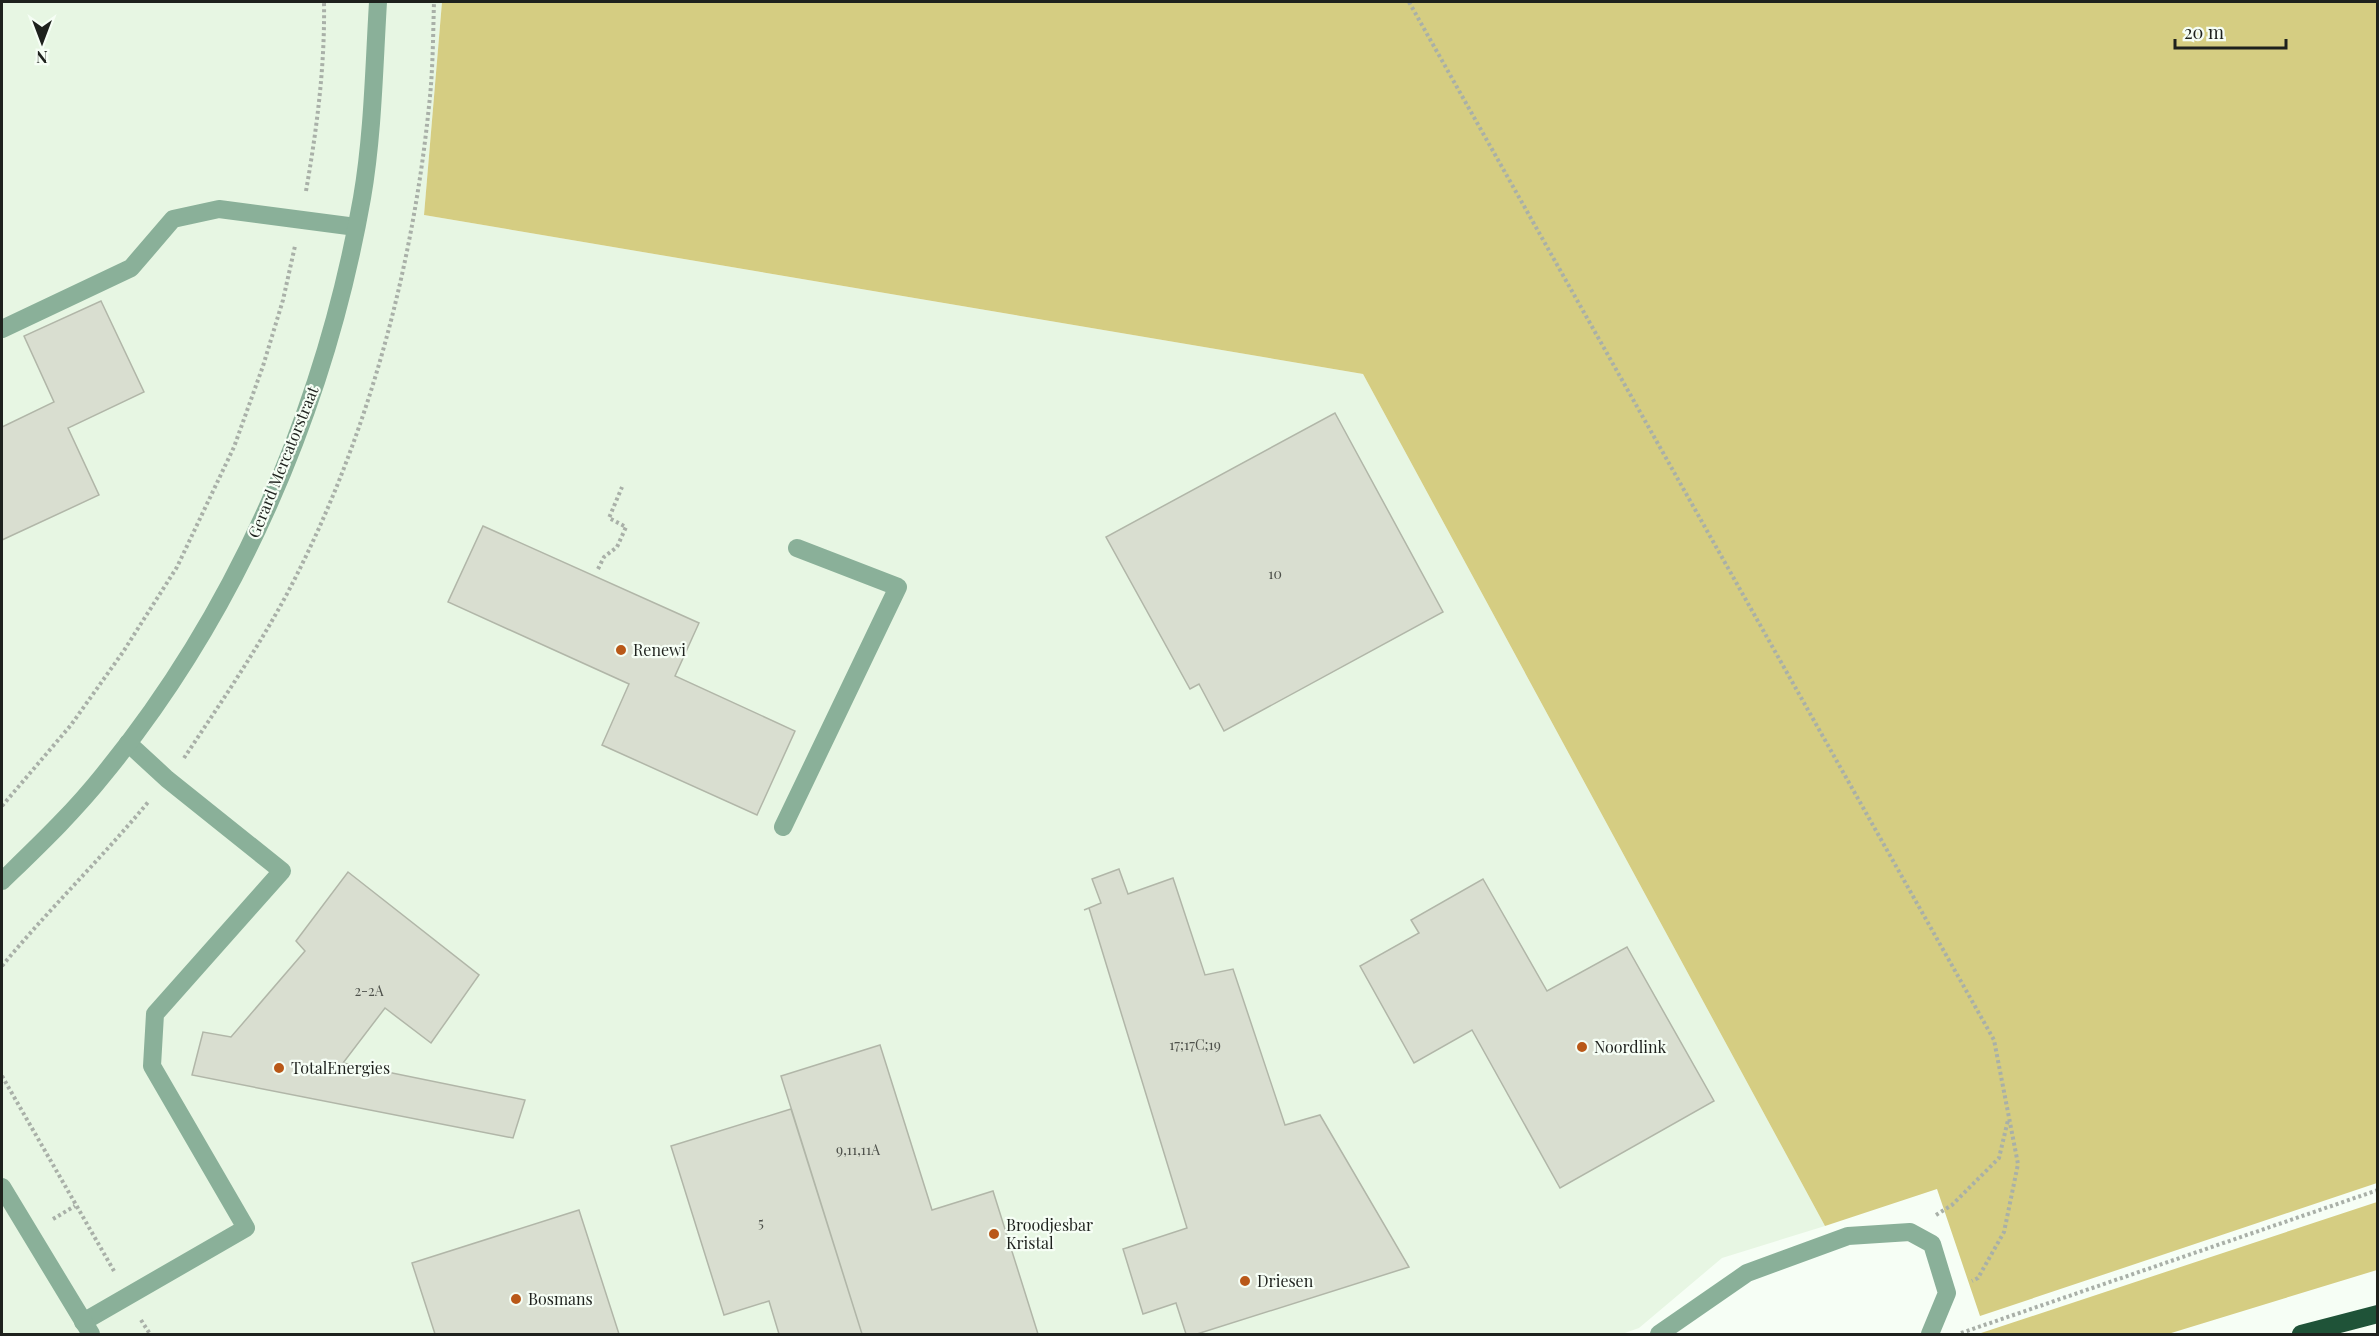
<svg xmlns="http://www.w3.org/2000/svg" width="2379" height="1336" viewBox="0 0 2379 1336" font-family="'Playfair Display',serif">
	<rect width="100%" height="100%" fill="#f6fef5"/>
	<!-- built -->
	<path fill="#e7f6e3" d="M2,2H442L424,215L1363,374L1825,1226L1722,1258L1639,1328L1622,1334H2Z"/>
	<!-- green -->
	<path fill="#d5cd82" d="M442,2H2377V1183L1980,1316L1937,1189L1825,1226L1363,374L424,215Z
		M2377,1202V1270L2168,1334H1978Z"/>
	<!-- building -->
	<path fill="#d9ded0" stroke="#b1b6a8" stroke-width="1.5" d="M101,301L144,392L68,428L99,495L2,540V427L54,402L24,336Z
		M1335,413L1443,612L1224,731L1199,684L1190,689L1106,537Z
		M483,526L699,623L675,676L795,731L757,815L602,745L629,684L448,602Z
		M1119,869L1128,894L1173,878L1205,975L1233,969L1285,1125L1320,1115L1409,1267L1197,1334H1186L1176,1303L1143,1314L1123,1249L1187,1228L1089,908L1084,910L1101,903L1092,879Z
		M348,872L479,975L431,1043L385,1008L343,1063L525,1100L513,1138L192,1075L203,1032L231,1037L305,951L296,941Z
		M1483,879L1547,991L1627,947L1714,1101L1560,1188L1472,1030L1414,1063L1360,966L1419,933L1411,920Z
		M880,1045L932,1210L993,1191L1038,1334H862L781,1076Z
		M791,1109L862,1334H779L769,1301L724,1315L671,1146Z
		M579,1210L619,1334H435L412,1263Z"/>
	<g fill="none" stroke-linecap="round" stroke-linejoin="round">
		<!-- path -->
		<path stroke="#a9b0a8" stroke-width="4" stroke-dasharray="3 3" stroke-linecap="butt" d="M1409,2L1994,1040L2018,1164L2004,1232L1978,1278L1972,1281
			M306,191C317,128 325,66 324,2
			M598,569L604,557L617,547L626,527L609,518L622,487
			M184,758C220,704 257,650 288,592C366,443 412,274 429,106C433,71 433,36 434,2
			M2,806L71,725L123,652L177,567L234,447L263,366L283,300L295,246
			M2,966C49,909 102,858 149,801
			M2,1076L114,1271
			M1936,1215L1952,1205L1999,1158L2008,1120
			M53,1219L75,1206
			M141,1320L150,1334
			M1961,1333L2378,1190"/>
		<!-- lane -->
		<path stroke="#8ab099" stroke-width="18" d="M2,329L131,268L173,219L219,209L356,227
			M783,827L898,587L797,548
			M83,1322L246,1228L152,1066L155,1014L282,871L167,779L128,743"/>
		<!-- street -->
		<path stroke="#8ab099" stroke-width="18" d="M2,881C37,847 73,813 104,774C238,610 325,407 362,198C373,134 374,67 378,2
			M2,1187L91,1334
			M1659,1334L1747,1273L1848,1236L1910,1232L1932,1244L1947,1293L1930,1334"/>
		<!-- highway -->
		<path stroke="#1f5338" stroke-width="18" d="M2301,1334L2378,1314"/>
	</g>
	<!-- markers -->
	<g fill="#b95818" stroke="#f6fef5" stroke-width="2">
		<circle cx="621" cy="650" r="6"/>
		<circle cx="1582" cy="1047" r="6"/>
		<circle cx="279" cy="1068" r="6"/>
		<circle cx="994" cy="1234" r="6"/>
		<circle cx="1245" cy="1281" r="6"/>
		<circle cx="516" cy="1299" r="6"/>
	</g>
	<g text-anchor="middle" stroke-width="4.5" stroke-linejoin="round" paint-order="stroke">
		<!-- number labels -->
		<g font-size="14" fill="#4d504a">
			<text x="1275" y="579">10</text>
			<text x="369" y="996">2-2A</text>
			<text x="1195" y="1050">17;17C;19</text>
			<text x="858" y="1155">9,11,11A</text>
			<text x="761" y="1228">5</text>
		</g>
		<!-- street labels -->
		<g font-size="16" fill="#1e211d" stroke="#f6fef5">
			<text transform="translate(283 462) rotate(-68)" y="6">Gerard Mercatorstraat</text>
		</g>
		<!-- poi labels -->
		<g font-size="16" fill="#1e211d" stroke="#f6fef5" text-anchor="start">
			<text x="633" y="656">Renewi</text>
			<text x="1594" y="1053">Noordlink</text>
			<text x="291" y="1074">TotalEnergies</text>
			<text x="1006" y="1231">Broodjesbar<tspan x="1006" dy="18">Kristal</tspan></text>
			<text x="1257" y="1287">Driesen</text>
			<text x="528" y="1305">Bosmans</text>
		</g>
	</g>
	<!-- border -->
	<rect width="2379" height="1336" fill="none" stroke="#1e211d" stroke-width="6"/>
	<!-- north arrow -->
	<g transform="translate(42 42) rotate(180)" stroke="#f6fef5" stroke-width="4.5" paint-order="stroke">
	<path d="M0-4.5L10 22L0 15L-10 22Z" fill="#1e211d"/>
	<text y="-9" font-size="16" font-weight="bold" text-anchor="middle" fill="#1e211d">N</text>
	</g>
	<!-- scale -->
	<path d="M2175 39v9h111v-9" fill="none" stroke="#1e211d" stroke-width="3"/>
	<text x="2184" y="39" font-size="18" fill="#1e211d" stroke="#f6fef5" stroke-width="4.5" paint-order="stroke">20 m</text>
</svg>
